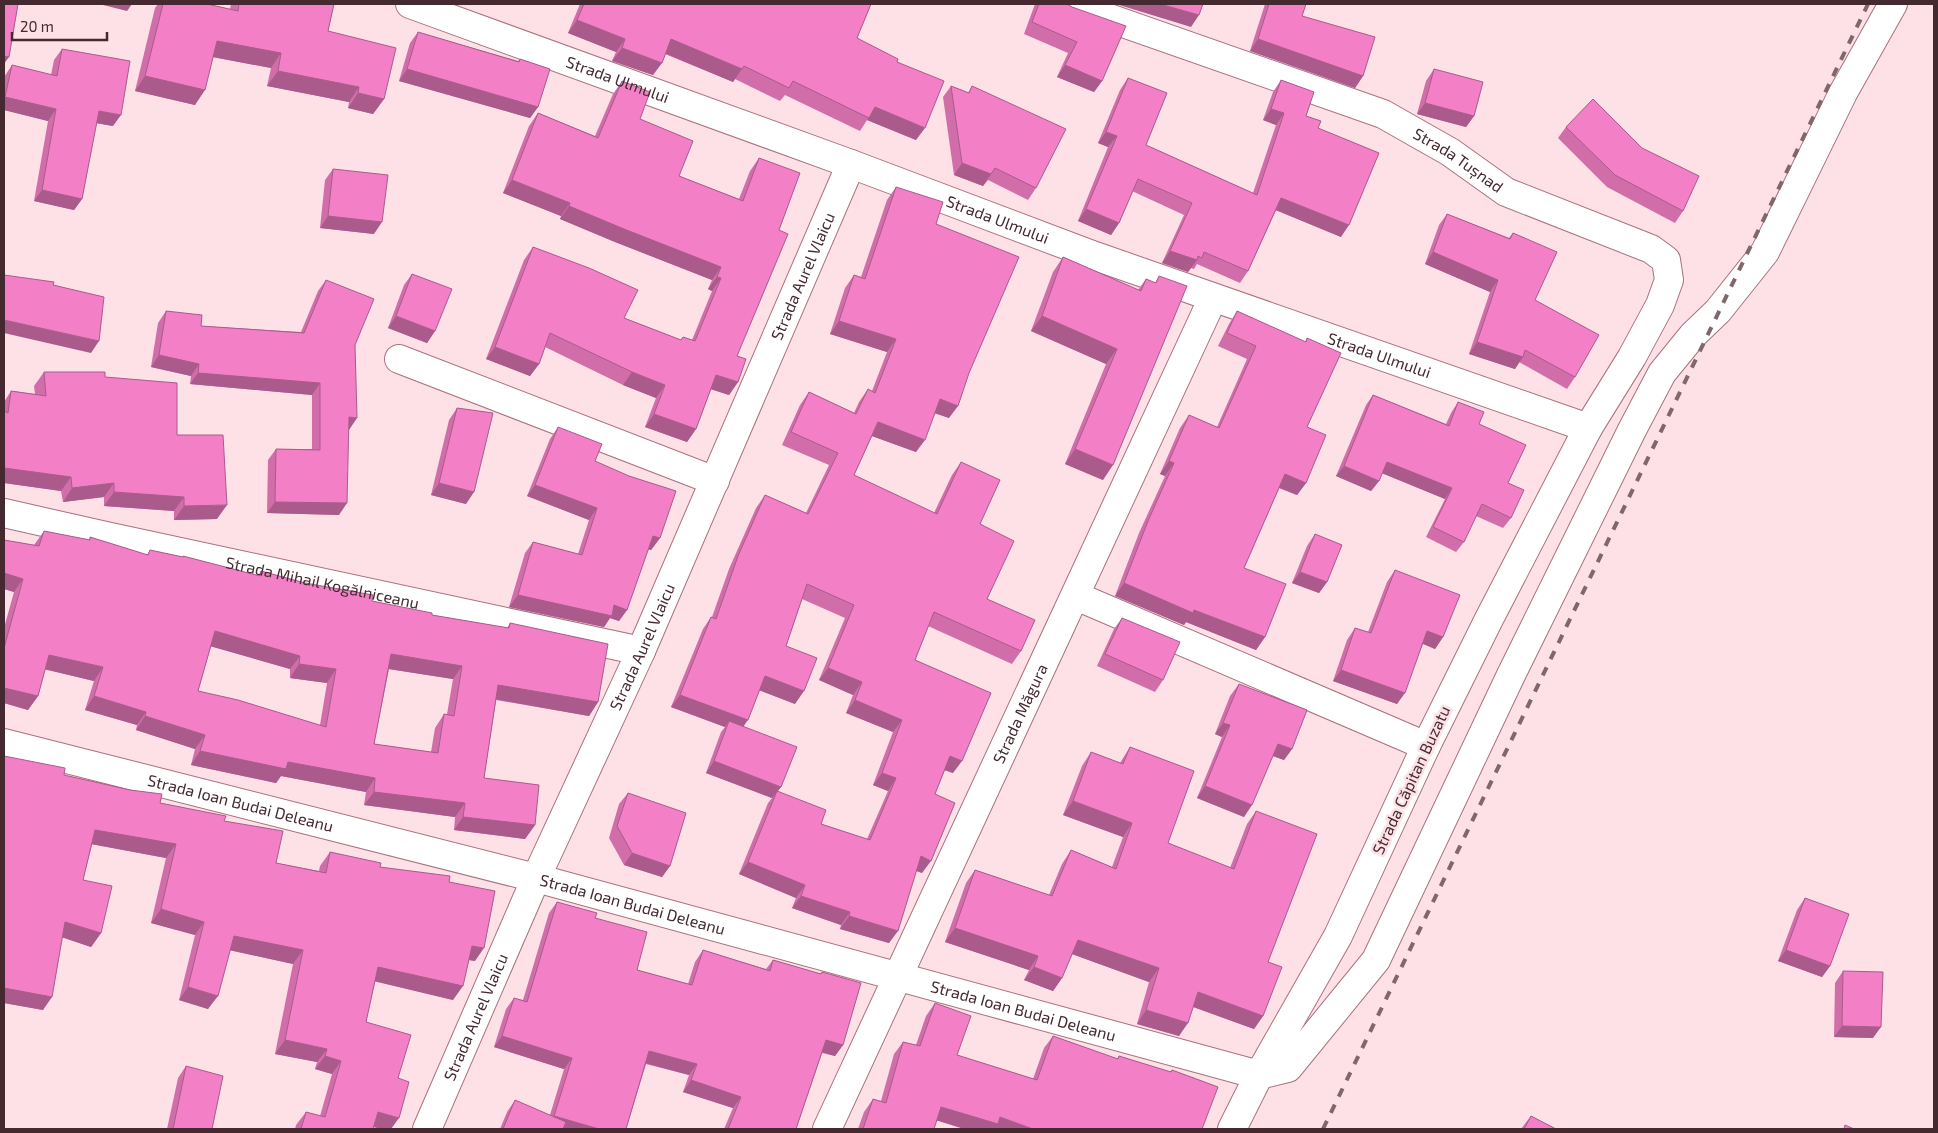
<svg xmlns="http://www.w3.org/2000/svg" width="1938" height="1133" viewBox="0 0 1938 1133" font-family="'Exo 2',sans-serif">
	<rect width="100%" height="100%" fill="#fde1e6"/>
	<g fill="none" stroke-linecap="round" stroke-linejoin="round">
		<defs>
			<g id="minor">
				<path id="s1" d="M410,4L851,164L1095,256L1588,428"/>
				<path id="s2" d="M1069,4L1383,114L1450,152L1506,192L1651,249L1666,260L1669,280L1660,305L1632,357L1588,428L1489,619L1426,746L1338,936L1259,1075L1232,1129"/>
				<path d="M399,359L715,481"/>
				<path id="s3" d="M4,513L110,537L641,651"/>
				<path d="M1076,596L1426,746"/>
				<path id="s4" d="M4,743L536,878L1259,1075L1288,1068L1376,960L1511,675L1632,430L1662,373L1693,335L1718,311L1765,252L1843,93L1893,4"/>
				<path id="s5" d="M427,1129L536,878L641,651L851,164"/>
				<path id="s6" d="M827,1129L1213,298"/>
			</g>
		</defs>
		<!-- minor casing -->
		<use href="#minor" stroke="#ab707e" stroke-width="30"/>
		<!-- minor -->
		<use href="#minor" stroke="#fff" stroke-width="28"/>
		<!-- rail -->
		<path stroke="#81666c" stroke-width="4" stroke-dasharray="9 9" stroke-linecap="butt" d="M1323,1129L1868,4"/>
	</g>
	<!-- wall -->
	<path fill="#d16eaa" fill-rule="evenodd" d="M158,4H207L230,9L231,4H334L328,31L384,99L373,114L348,108L349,102L267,86L271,68L213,57L195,105L135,91L155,8Z
		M580,4H871L857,38L897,62L916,140L867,120L860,131L785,95L780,101L735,79L733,82L665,54L653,75L612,61L616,52L568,33Z
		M1035,4H1067L1102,81L1094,92L1057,77L1068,53L1024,34Z
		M1265,4H1306L1302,16L1363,76L1355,88L1250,51Z
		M418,32L518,61L520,59L538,107L530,118L399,81L410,43Z
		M62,49L113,126L96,123L82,199L74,210L34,201L48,121L4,110V77L12,65L51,75L54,60Z
		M1434,69L1474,116L1466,127L1417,114L1426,81Z
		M1128,78L1146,145L1253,193L1276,125L1263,120L1273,92L1281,80L1306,116L1318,128L1341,237L1276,210L1248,271L1240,283L1197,264L1194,269L1191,268L1188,272L1162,263L1184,215L1132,191L1119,223L1111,235L1078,221L1108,147L1098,143L1120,90Z
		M622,81L640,119L679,176L739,199L750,171L759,158L779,230L737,356L738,382L729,395L711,389L696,429L687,442L645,427L656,398L623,385L545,347L539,364L530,376L486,359L524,260L533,247L624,318L681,340L683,337L692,340L712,291L708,289L712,280L615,242L560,219L561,216L503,193L529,126L538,113L595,136L613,94Z
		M951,86L968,93L972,86L1036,188L1028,200L988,180L983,186L954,175L943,97Z
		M1566,127L1683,211L1675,223L1607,187L1558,138Z
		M333,169L374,234L320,228L325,180Z
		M896,187L936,224L949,418L935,413L916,452L872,436L854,475L934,513L952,475L961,462L980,524L987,599L1021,651L1012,664L928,626L915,660L953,773L945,770L935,794L922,873L916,871L889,943L840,929L841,925L792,908L796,898L739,874L768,803L772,798L706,773L721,732L725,727L671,707L703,629L711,617H712L729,569L756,508L765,495L806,513L829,465L782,445L800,405L809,392L854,413L859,402L868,389L872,391L887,352L830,334L845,288L854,275L861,277L887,200ZM802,599L845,618L819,680L853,695L846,713L893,732L873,785L888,791L867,839L821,824L778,791L781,787L744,726L759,690L795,704L786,646Z
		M1447,214L1509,238L1513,233L1535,300L1575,377L1567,389L1519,362L1515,369L1469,354L1490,292L1425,264L1439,225Z
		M1063,257L1138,290L1146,279L1155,283L1159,276L1103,480L1065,464L1106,364L1031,331L1053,272Z
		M412,274L435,331L427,343L388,328L404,285Z
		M326,280L355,345L349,429L339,515L267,513L268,460L276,449H312V395L190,384L191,376L151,367L158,323L166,311L201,326L301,332L318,291Z
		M1237,311L1305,342L1307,338L1306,483L1297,495L1279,488L1244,568L1265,637L1256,650L1186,622L1184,625L1115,596L1139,533L1165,476L1160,474L1180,428L1189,415L1217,427L1247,359L1218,346L1229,324Z
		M44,372L105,377L177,435L217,519L174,520V511L104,506V497L63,502L61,491L4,483V402L11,391L35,394L34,386Z
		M1373,395L1446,424L1451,413L1458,402L1479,424L1508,483L1511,518L1503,528L1476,516L1464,542L1456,552L1426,537L1445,499L1382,473L1379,481L1371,491L1336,476L1366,405Z
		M457,408L466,504L431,495L449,420Z
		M558,427L595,461L660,538L651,550L648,549L627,610L619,621L610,618L604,627L509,607L525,553L533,542L578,554L589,520L527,496L550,439Z
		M44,531L89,540L90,537L147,555L150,550L182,557L183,556L258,576L261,571L372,601L432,615L507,628L510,623L598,702L589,716L496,700L484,778L535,825L525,839L454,830L455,817L364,805L366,792L281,776L276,783L191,765L195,749L136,730L137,725L85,710L94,681L45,669L38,696L28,710L4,703V628L14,592L4,589V540L34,545ZM211,646L290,669V678L327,683L320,725L198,691ZM389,669L453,679L447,714H444L435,728L431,752L374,744Z
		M1315,534L1327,582L1319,593L1292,583L1307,546Z
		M1395,570L1443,637L1435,649L1423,644L1397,704L1333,681L1347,640L1355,628L1368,632L1387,582Z
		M1122,618L1163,680L1155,692L1097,666L1114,629Z
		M1239,684L1292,749L1284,760L1273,756L1244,817L1197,798L1222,737L1215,734L1230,696Z
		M1130,747L1168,843L1230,868L1247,824L1256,811L1268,962L1263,1016L1254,1029L1193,1007L1179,1036L1137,1024L1149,982L1072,954L1062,978L1053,991L1024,980L1029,970L945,942L966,883L975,870L1049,895L1062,864L1071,850L1112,867L1123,837L1063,815L1082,766L1091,752L1120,763Z
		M4,756L64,775L160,803L224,821L276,863L319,871L320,866L330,852L380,867L449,882L475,961L469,960L453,1000L375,981L366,1022L374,1127L373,1129H295L296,1125L306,1112L320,1116L332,1074L315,1069L317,1062L275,1054L293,964L230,950L208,1009L179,1000L195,935L151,923L166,858L92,844L83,880L101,933L91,947L62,937L43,1010L4,1003Z
		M628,793L670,866L662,877L624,865L609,838L619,804Z
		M1805,898L1830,966L1822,977L1778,961L1797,910Z
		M557,902L595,918L637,970L688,984L695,962L703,950L766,969L773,960L820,974L822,972L843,1045L835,1056L822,1053L796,1129H724L733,1108L683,1092L689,1075L646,1064L626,1129H500L507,1112L515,1100L550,1115L564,1069L494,1047L506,1009L514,998L523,1000L549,913Z
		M1843,971L1873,1038L1834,1037L1835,983Z
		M935,1003L957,1055L1033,1079L1044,1048L1053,1036L1117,1059L1119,1056L1170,1072L1172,1070L1218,1087L936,1121L934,1129H858L864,1112L873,1099L881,1101L894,1054L903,1042L916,1045L926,1016Z
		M186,1066L212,1129H167L178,1078Z
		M1531,1116L1556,1129H1521Z"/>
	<!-- shaded-wall -->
	<path fill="#aa5a8b" d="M99,4H132L127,11Z
		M1116,4H1160L1199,15L1191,27Z
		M577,20L625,39L616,52L568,33Z
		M671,39L742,69L733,82L662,52Z
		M1258,39L1363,76L1355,88L1250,51Z
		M217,41L281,53L271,68L207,56Z
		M622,48L662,63L653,75L612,61Z
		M4,56L9,57L4,64Z
		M1065,65L1102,81L1094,92L1057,77Z
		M407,69L538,107L530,118L399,81Z
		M278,71L359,87L349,102L267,86Z
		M145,76L205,90L195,105L135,91Z
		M358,93L384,99L373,114L348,108Z
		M5,97L56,109L48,121L4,110V98Z
		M1425,103L1474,116L1466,127L1417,114Z
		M875,107L925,128L916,140L867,120Z
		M1271,109L1284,113L1276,125L1263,120Z
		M99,111L121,115L113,126L90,122Z
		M1106,132L1117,136L1108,147L1098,143Z
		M962,163L991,174L983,186L954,175Z
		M512,180L570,203L561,216L503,193Z
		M42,190L82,199L74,210L34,201Z
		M1281,198L1349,225L1341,237L1273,209Z
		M569,206L721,267L712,280L615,242L560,219Z
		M1086,209L1119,223L1111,235L1078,221Z
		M328,216L382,222L374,234L320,228Z
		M1170,251L1197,260L1188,272L1162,263Z
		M1433,252L1498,280L1490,292L1425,264Z
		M717,277L721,278L712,291L708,289Z
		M396,316L435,331L427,343L388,328Z
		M1042,316L1117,349L1106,364L1031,331Z
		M4,320L99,341L91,353L4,333Z
		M839,321L896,339L887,352L830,334Z
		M1477,342L1523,357L1515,369L1469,354Z
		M495,347L539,364L530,376L486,359Z
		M159,355L199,364L191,376L151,367Z
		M632,372L665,385L656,398L623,385Z
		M198,373L320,383L312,395L190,384Z
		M716,375L738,382L729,395L707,388Z
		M940,399L958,406L949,418L931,412Z
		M654,414L696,429L687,442L645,427Z
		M349,417L357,418L349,430Z
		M878,422L925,440L916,452L869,435Z
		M1075,449L1113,465L1103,480L1065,464Z
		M1169,461L1174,463L1165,476L1160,474Z
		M1387,462L1452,488L1445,499L1379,472Z
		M1344,466L1379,481L1371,491L1336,476Z
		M4,468L71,477L61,491L4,483Z
		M1285,474L1306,483L1297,495L1277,487Z
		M114,483L104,497L63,502L72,488Z
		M439,483L474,492L466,504L431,495Z
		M535,485L597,508L589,520L527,496Z
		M114,492L184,497L174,511L104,506Z
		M275,502L347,503L339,515L267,513Z
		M227,505L217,519L174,520L184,506Z
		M653,536L660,538L651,550L644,548Z
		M1300,572L1327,582L1319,593L1292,583Z
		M4,573L23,579L14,592L4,589Z
		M1124,583L1265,637L1256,650L1186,622L1184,625L1115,596Z
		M518,595L614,605L627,610L619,621L610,618L604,627L509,607Z
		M215,631L300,656L290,669L206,645Z
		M1427,631L1443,637L1435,649L1419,642Z
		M391,654L462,666L453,679L382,668Z
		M49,655L103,667L94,681L39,668Z
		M299,664L336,669L327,683L290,678Z
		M828,668L862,682L853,695L819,680Z
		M1341,670L1405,693L1397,704L1333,681Z
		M765,676L804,691L795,704L756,689Z
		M498,685L598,702L589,716L489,698Z
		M4,688L38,696L28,710L4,703Z
		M680,695L748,720L739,732L729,721L725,727L671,707Z
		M94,696L146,712L137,725L85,710Z
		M855,700L902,720L893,732L846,713Z
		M145,716L205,735L195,749L136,730Z
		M1223,723L1230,725L1222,737L1215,734Z
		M1278,744L1292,749L1284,760L1270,755Z
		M200,751L288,762L375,778L366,792L281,776L276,783L191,765Z
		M950,756L962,761L953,773L941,769Z
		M714,761L781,787L772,798L706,773Z
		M882,773L896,778L888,791L873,785Z
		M1205,786L1252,805L1244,817L1197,798Z
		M374,792L465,803L455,817L364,805Z
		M1073,801L1132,823L1123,837L1063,815Z
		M463,817L535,825L525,839L454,830Z
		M95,830L176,844L166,858L85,843Z
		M632,853L670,866L662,877L624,865Z
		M921,856L931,861L922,873L912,869Z
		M748,862L805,885L796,898L739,874Z
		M801,896L850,912L841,925L792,908Z
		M161,909L204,922L195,935L151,923Z
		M849,916L898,931L889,943L840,929Z
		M65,922L101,933L91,947L55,935Z
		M955,928L1038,956L1029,970L945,942Z
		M234,936L303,950L293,964L224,949Z
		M1078,940L1159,968L1149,982L1069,953Z
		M472,946L484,948L475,961L463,959Z
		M1786,950L1830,966L1822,977L1778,961Z
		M378,967L463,986L453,1000L369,980Z
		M1034,967L1062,978L1053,991L1024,980Z
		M188,987L218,996L208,1009L179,1000Z
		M4,988L52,997L43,1010L4,1003Z
		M1198,992L1263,1016L1254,1029L1188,1005Z
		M1146,1010L1188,1023L1179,1036L1137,1024Z
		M1842,1026L1881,1027L1873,1038L1834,1037Z
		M502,1036L572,1058L564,1069L494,1047Z
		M285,1040L327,1049L317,1062L275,1054Z
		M826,1040L843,1045L835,1056L818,1051Z
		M649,1051L697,1064L689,1075L641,1062Z
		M325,1056L341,1061L332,1074L315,1069Z
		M691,1080L741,1097L733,1108L683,1092Z
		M941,1107L1000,1117L1033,1129H964L932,1119Z
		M378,1112L399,1118L391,1129H381L369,1126Z
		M554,1116L599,1129H552L546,1127Z"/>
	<!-- building -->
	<path fill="#f380c6" stroke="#aa5a8b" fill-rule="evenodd" d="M4,4H18L9,57L4,56Z
		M163,4H207L238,11L239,4H334L328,31L396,48L384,99L358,93L359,87L278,71L281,53L217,41L205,90L145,76Z
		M584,4H871L857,38L898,59L897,62L944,81L925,128L875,107L869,118L793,81L789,88L744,66L742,69L671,39L662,63L622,48L625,39L577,20Z
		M1039,4H1067L1072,7L1126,26L1102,81L1065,65L1077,42L1032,22Z
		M1160,4H1203L1199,15Z
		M1269,4H1306L1302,16L1375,37L1363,76L1258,39Z
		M418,32L519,62L520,59L550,69L538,107L407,69Z
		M62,49L130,61L121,115L99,111L82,199L42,190L56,109L5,97L12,65L57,76Z
		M1434,69L1483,82L1474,116L1425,103Z
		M1128,78L1167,93L1146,145L1257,195L1284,113L1271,109L1281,80L1314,92L1306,116L1321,121L1318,128L1379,153L1349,225L1281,198L1248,271L1204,252L1202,258L1198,256L1197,260L1170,251L1192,203L1138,179L1119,223L1086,209L1117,136L1106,132Z
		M622,81L650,92L640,119L693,141L679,176L743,201L759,158L800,173L779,230L788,234L737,356L746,359L738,382L716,375L696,429L654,414L665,385L632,372L550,333L539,364L495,347L533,247L589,268L638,290L624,318L681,340L683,337L695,341L721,278L717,277L721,267L624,229L569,206L570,203L512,180L538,113L598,138Z
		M951,86L969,93L972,86L1066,129L1036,188L995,168L991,174L962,163Z
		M1593,99L1642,148L1699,176L1683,211L1615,175L1566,127Z
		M333,169L388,175L382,222L328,216Z
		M896,187L943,202L936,224L1019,257L969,373L958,406L940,399L925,440L878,422L854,475L937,514L961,462L1000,480L980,524L1014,541L987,599L1035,620L1021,651L934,612L915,660L991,693L962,761L950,756L935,794L955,803L931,861L921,856L898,931L849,916L850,912L801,896L805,885L748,862L777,791L826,810L821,824L870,840L896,778L882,773L902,720L855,700L862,682L828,668L854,605L807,584L786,646L817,658L804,691L765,676L748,720L680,695L711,617L716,619L738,556L765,495L808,514L838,453L791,432L809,392L856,414L868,389L875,393L896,339L839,321L854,275L865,279Z
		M1447,214L1510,239L1513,233L1557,252L1535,300L1599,335L1575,377L1525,350L1523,357L1477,342L1498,280L1433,252Z
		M1063,257L1141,291L1146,279L1156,283L1159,276L1187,286L1113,465L1075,449L1117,349L1042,316Z
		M412,274L452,289L435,331L396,316Z
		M4,275L54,282L53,285L104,297L99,341L4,320Z
		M326,280L374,299L355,345L357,418L349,417L347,503L275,502L276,449L320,450V383L198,373L199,364L159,355L166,311L202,315L201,326L304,333Z
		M1237,311L1306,342L1307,338L1341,353L1307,427L1326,435L1306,483L1285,474L1244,568L1286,584L1265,637L1194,610L1193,613L1124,583L1148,521L1174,463L1169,461L1189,415L1219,428L1256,346L1227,333Z
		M44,372H105V377L177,383V435H223L227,505L184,506V497L114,492V483L72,488L71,477L4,468V411L8,413L11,391L46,396Z
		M1373,395L1449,426L1458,402L1484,412L1479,424L1526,445L1508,483L1524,490L1511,518L1482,504L1464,542L1433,527L1452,488L1387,462L1379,481L1344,466Z
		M457,408L493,413L474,492L439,483Z
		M558,427L602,444L595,461L629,476L676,491L660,538L653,536L627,610L614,605L612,616L518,595L533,542L582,555L597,508L535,485Z
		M44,531L90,540V537L148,555L150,550L183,557V556L260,576L261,571L305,583L373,595L372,601L432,613V615L509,628L510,623L608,644L598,702L498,685L484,778L539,785L535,825L463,817L465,803L374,792L375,778L288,762L286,769L200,751L205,735L145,716L146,712L94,696L103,667L49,655L38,696L4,688V648L23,579L4,573V540L39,546ZM215,631L300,656L299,664L336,669L326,727L238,700L198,691ZM391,654L462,666L454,716L444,714L438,753L374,744Z
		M1315,534L1342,545L1327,582L1300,572Z
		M1395,570L1460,595L1443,637L1427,631L1405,693L1341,670L1355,628L1371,633Z
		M1122,618L1180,642L1163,680L1105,654Z
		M1239,684L1307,710L1292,749L1278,744L1252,805L1205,786L1230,725L1223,723Z
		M729,721L797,747L781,787L714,761Z
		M1130,747L1194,771L1168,843L1234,869L1256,811L1317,834L1268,962L1282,967L1263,1016L1198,992L1188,1023L1146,1010L1159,968L1078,940L1062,978L1034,967L1038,956L955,928L975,870L1052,896L1071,850L1116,869L1132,823L1073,801L1091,752L1123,764Z
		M4,756L65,768L64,775L130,790L162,794L160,803L226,816L224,821L283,831L276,863L326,873L330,852L381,863L380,867L450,876L449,882L495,891L484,948L472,946L463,986L378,967L366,1022L411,1035L398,1078L409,1082L399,1118L378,1112L373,1129H301L306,1112L325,1117L341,1061L325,1056L327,1049L285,1040L303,950L234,936L218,996L188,987L204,922L161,909L176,844L95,830L83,880L112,886L101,933L65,922L52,997L4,988Z
		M628,793L686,813L670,866L632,853L617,826Z
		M1805,898L1849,914L1830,966L1786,950Z
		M557,902L597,913L595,918L647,932L637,970L692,985L703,950L770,971L773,960L821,974L822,972L861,983L843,1045L826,1040L796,1129H728L741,1097L691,1080L697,1064L649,1051L626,1129H599L554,1116L572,1058L502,1036L514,998L527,1002Z
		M1843,971L1883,972L1881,1027L1842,1026Z
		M935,1003L971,1016L957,1055L1037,1080L1053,1036L1118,1059L1119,1056L1171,1072L1172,1070L1218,1087L1202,1129H1033L1000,1117L998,1124L941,1107L934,1129H863L873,1099L886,1103L903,1042L920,1046Z
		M186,1066L223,1076L212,1129H173Z
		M515,1100L566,1122L563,1129H503Z
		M1531,1116L1556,1129H1524Z
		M1845,1125L1854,1129H1844Z"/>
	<g text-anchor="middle" stroke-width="5" stroke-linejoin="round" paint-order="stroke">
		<!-- street labels -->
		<g font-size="16" fill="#442a30" stroke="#fde1e6">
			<text dy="6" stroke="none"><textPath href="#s1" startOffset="221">Strada Ulmului</textPath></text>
			<text dy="6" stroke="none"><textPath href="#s2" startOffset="421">Strada Tușnad</textPath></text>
			<text dy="6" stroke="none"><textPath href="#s1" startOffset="626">Strada Ulmului</textPath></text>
			<text dy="6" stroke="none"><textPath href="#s5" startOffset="932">Strada Aurel Vlaicu</textPath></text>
			<text dy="6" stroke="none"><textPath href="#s1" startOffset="1031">Strada Ulmului</textPath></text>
			<text dy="6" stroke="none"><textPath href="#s3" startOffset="326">Strada Mihail Kogălniceanu</textPath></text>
			<text dy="6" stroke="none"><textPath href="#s5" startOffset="528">Strada Aurel Vlaicu</textPath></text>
			<text dy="6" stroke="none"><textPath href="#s6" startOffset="458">Strada Măgura</textPath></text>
			<text transform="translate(1411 780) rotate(-65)" y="6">Strada Căpitan Buzatu</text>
			<text dy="6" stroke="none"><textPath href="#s4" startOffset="244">Strada Ioan Budai Deleanu</textPath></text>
			<text dy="6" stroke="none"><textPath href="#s4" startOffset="649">Strada Ioan Budai Deleanu</textPath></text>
			<text dy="6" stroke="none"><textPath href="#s4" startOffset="1054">Strada Ioan Budai Deleanu</textPath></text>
			<text dy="6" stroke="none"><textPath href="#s5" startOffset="122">Strada Aurel Vlaicu</textPath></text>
		</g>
	</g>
	<!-- border -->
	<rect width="1938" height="1133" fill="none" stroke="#442a30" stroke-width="10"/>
	<!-- scale -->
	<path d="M12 32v8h95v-8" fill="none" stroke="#442a30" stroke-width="2.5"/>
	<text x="20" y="32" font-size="15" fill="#442a30" stroke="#fde1e6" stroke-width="4" paint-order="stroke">20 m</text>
</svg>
